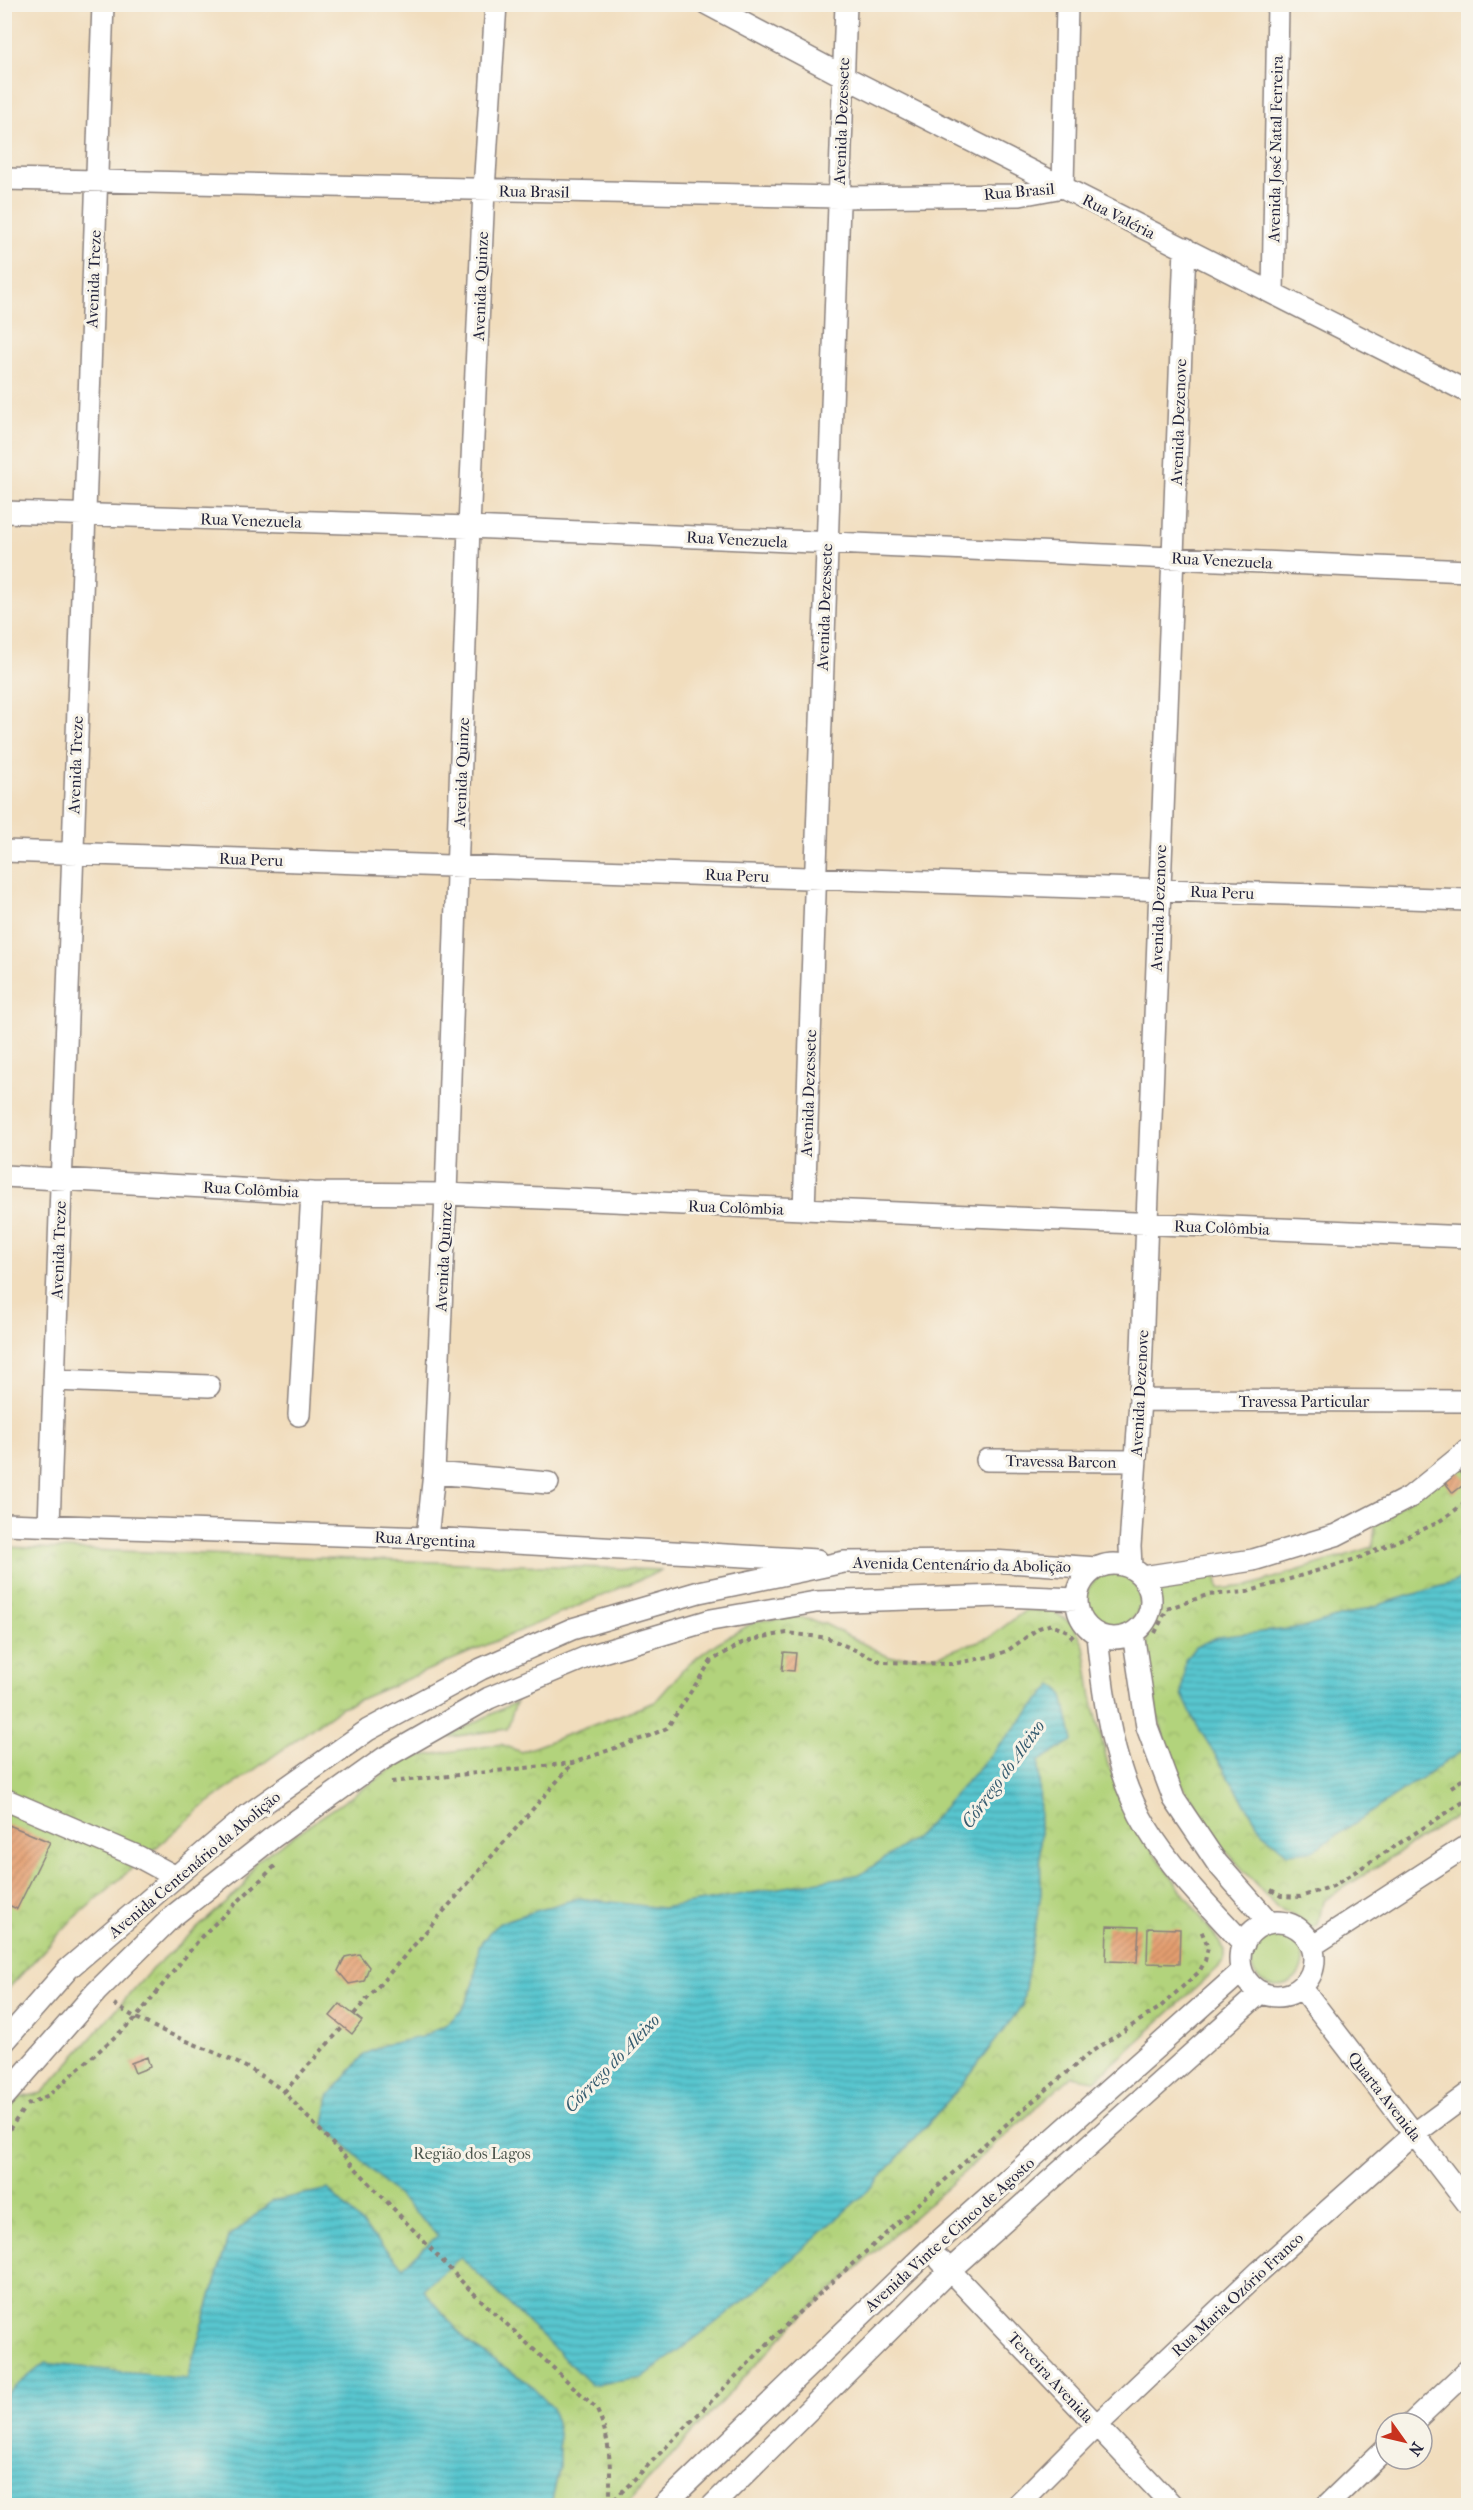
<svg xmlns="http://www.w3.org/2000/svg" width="1473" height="2510" viewBox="0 0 1473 2510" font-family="'IM FELL French Canon',serif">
	<defs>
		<pattern id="park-crowns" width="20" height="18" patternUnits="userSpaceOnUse" patternTransform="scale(1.5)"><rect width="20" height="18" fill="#b2d37b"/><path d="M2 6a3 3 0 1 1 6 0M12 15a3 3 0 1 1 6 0" fill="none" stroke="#99b56b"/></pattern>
		<pattern id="water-rules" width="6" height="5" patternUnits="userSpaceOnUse" patternTransform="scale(1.5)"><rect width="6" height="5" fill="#59c6cf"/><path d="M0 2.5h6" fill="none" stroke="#49a0a9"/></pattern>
		<pattern id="building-hatch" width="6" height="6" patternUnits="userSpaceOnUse" patternTransform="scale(1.5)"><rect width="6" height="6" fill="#e49e6f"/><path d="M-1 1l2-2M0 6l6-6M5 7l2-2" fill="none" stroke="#b8805c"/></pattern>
	</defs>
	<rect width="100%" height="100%" fill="#f7f3e8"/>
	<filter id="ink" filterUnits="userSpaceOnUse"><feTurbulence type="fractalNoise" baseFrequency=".0167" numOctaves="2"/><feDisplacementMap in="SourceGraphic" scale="12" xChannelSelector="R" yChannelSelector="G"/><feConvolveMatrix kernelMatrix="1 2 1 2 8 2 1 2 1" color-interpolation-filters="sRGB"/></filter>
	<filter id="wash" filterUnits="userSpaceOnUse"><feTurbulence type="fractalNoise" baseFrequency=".008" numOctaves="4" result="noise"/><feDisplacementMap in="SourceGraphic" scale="24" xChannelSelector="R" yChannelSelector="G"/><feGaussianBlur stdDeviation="1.35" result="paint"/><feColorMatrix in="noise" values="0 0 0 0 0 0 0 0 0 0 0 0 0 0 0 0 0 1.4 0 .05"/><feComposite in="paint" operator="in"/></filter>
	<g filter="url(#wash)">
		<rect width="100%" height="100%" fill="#f1ddbd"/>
		<!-- green -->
		<path fill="#b2d37b" stroke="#6a7a5b" stroke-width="1.5" d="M1086 1600a27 27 0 1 1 54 0a27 27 0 1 1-54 0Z
			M516,1702L507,1729L443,1738Z
			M1251 1960a26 26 0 1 1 52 0a26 26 0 1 1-52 0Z"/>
		<!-- park -->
		<path fill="url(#park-crowns)" stroke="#6a7a5b" stroke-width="1.5" d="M1468,1457V1808L1323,1901L1318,1925L1312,1929L1298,1918L1276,1907L1221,1845L1177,1777L1156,1711L1148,1653L1146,1628L1161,1594L1160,1580L1216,1572L1219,1589L1248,1586L1373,1547L1375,1524Z
			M5,1547L662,1570L342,1707L205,1805L69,1923L5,1992Z
			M1026,1610H1051L1073,1624L1084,1646L1092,1698L1108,1765L1153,1852L1225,1950V1958L1220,1966L1095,2080L1072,2076L794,2324L625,2505H5L4,2116L19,2098L42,2093L152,1969L244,1886L255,1862L408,1758L501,1744L521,1752L655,1702L688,1664L717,1643L756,1621L799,1617L825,1624L889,1657L939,1655L990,1637Z"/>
		<!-- water -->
		<path fill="url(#water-rules)" stroke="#3e7485" stroke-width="1.5" d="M1468,1574V1747L1313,1851L1287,1853L1263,1833L1195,1722L1182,1694L1185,1660L1195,1647L1217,1637L1306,1627L1454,1582Z
			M1053,1685L1059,1689L1063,1695L1073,1741L1039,1761L1041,1894L1022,2006L961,2086L872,2187L746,2300L642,2378L591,2385L461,2257L423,2289L469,2344L526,2381L553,2408L559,2438V2469L551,2505H5V2395L45,2363L187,2379L228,2238L272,2201L328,2189L403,2267L438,2235L324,2124L329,2096L365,2054L384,2045L422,2037L447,2024L463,2009L474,1983L479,1946L491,1930L501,1922L578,1898L662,1908L861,1874L919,1835Z"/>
		<g id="blocks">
			<!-- building -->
			<path fill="url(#building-hatch)" d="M1457,1469L1467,1482L1453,1493L1443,1480Z
				M784,1652L796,1653L794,1671L782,1670Z
				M4,1823L50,1842L17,1909L4,1903Z
				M1107,1926L1139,1927L1137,1962L1106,1961Z
				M1148,1928L1180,1929L1179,1964L1147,1963Z
				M359,1954L369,1967L364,1981L349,1984L338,1971L345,1957Z
				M340,2004L362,2021L352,2034L330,2016Z
				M147,2057L150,2067L135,2073L131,2063Z"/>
		</g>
	</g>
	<g filter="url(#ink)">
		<use href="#blocks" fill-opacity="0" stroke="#8a807c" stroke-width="1.5"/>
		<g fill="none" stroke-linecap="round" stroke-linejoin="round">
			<defs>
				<path id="minor" d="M707,4L843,76L1468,392
					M4,179L838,197L1020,195L1063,187L1067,4
					M1273,293L1278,4
					M4,512L469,527L1468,571
					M4,851L1468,900
					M4,1176L312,1193L446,1194L1468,1237
					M804,1210L846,4
					M54,1380L209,1386
					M1140,1400L1468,1401
					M299,1415L312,1193
					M987,1460L1135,1461
					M434,1473L548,1483
					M4,1524L427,1538L817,1560
					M49,1525L103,4
					M427,1538L434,1473L446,1194L469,527L484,190L496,4
					M1077 1601a37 37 0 1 1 74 0a37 37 0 1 1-74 0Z
					M1131,1567L1130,1546L1140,1400L1185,248
					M1143,1577L1253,1560L1336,1535L1410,1497L1468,1450
					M1133,1633L1147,1727L1174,1799L1217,1863L1269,1922
					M1097,1635C1103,1698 1113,1773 1147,1828C1173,1871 1210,1907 1244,1944
					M4,1799L139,1857L174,1876
					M1240 1959a37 37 0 1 1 74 0a37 37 0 1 1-74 0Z
					M1312,1946L1468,1845
					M1301,1987L1468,2204
					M4,2042L68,1969L249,1814L368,1730L481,1669L572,1629L699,1592L844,1562L993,1561L1097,1568
					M4,2097L96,1992L173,1916L272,1838L384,1758L489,1698L589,1656L711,1620L816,1602L1000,1596L1077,1599
					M940,2260L1173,2506
					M1412,2423L1468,2370
					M663,2506L930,2249L1242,1971
					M712,2506L950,2270L1261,1992
					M1016,2506L1097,2425L1260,2271L1414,2134L1468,2094
					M1326,2506L1386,2448"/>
			</defs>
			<!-- minor casing -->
			<use href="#minor" stroke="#8a807c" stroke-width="24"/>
			<!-- path -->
			<path stroke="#8a807c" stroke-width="4" stroke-dasharray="4.5 4.5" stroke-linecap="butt" d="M1155,1633L1167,1609L1207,1595L1247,1592L1359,1558L1437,1523L1468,1501
				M391,1782L573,1763L649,1736L667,1728L711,1661L742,1643L764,1637L787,1633L828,1638L882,1662L952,1664L993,1656L1007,1651L1039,1628L1052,1624L1067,1631L1075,1640
				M1451,1787L1468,1776
				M1271,1890L1281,1896L1300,1897L1333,1886L1468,1799
				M114,2004C166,2041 235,2051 284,2092L465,2285L596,2408C612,2441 610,2467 610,2502
				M354,2014L573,1763
				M284,2092L343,2027
				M27,2105L49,2095L135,2019L202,1936L275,1866
				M4,2137L23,2110
				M608,2506L796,2315L1019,2113L1091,2052L1159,2008L1199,1972L1205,1961L1208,1947L1201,1930"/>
			<!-- minor -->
			<use href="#minor" stroke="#fff" stroke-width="21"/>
		</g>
	</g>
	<g text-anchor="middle" stroke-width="6" stroke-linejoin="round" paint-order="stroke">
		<!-- street labels -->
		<g font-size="16" fill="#22223b" stroke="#f7f3e8">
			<text transform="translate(841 121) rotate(-88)" y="6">Avenida Dezessete</text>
			<text transform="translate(1275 149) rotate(-89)" y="6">Avenida José Natal Ferreira</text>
			<text transform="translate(534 191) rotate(1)" y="6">Rua Brasil</text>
			<text transform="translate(1019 191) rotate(-5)" y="6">Rua Brasil</text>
			<text transform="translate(1119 216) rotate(27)" y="6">Rua Valéria</text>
			<text transform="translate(93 279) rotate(-88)" y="6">Avenida Treze</text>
			<text transform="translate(480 286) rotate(-88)" y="6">Avenida Quinze</text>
			<text transform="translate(1178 422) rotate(-88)" y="6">Avenida Dezenove</text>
			<text transform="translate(251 520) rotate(2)" y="6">Rua Venezuela</text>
			<text transform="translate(737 539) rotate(3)" y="6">Rua Venezuela</text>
			<text transform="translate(1222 560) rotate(3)" y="6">Rua Venezuela</text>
			<text transform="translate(824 607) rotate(-88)" y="6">Avenida Dezessete</text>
			<text transform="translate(75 765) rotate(-88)" y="6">Avenida Treze</text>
			<text transform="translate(461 772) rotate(-88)" y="6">Avenida Quinze</text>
			<text transform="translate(251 859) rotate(2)" y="6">Rua Peru</text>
			<text transform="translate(737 875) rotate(2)" y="6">Rua Peru</text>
			<text transform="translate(1222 892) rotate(2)" y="6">Rua Peru</text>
			<text transform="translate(1158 908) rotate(-88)" y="6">Avenida Dezenove</text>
			<text transform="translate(808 1093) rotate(-88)" y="6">Avenida Dezessete</text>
			<text transform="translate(251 1189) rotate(3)" y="6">Rua Colômbia</text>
			<text transform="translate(736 1207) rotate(2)" y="6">Rua Colômbia</text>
			<text transform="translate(1222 1227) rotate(2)" y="6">Rua Colômbia</text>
			<text transform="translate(58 1250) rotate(-88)" y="6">Avenida Treze</text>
			<text transform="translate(443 1257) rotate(-87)" y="6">Avenida Quinze</text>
			<text transform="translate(1139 1393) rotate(-87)" y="6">Avenida Dezenove</text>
			<text x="1304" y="1407">Travessa Particular</text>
			<text transform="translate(1061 1461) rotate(1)" y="6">Travessa Barcon</text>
			<text transform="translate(425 1539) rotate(3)" y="6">Rua Argentina</text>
			<text transform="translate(962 1564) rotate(1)" y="6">Avenida Centenário da Abolição</text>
			<text transform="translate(194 1864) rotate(-40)" y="6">Avenida Centenário da Abolição</text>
			<text transform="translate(1385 2096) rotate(52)" y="6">Quarta Avenida</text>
			<text transform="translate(949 2234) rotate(-42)" y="6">Avenida Vinte e Cinco de Agosto</text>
			<text transform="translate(1237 2294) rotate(-43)" y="6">Rua Maria Ozório Franco</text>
			<text transform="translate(1051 2377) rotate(47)" y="6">Terceira Avenida</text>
		</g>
		<!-- park labels -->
		<g font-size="16" fill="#4d574e" stroke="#f7f3e8">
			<text x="472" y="2159">Região dos Lagos</text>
		</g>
		<!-- water labels -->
		<g font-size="18" font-style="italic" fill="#355b6f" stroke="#f7f3e8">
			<text transform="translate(1003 1774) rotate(-54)" y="6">Córrego do Aleixo</text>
			<text transform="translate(612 2063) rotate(-46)" y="6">Córrego do Aleixo</text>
		</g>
	</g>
	<!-- margin -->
	<rect width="1473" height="2510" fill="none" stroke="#f7f3e8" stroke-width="24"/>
	<!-- north arrow -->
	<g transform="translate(1404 2441) rotate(124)"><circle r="28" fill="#f7f3e8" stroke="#a29fa3" stroke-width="1.5"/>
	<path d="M0-4.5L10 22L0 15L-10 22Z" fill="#c8321e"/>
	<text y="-9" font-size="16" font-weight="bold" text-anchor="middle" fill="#22223b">N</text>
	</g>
</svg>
